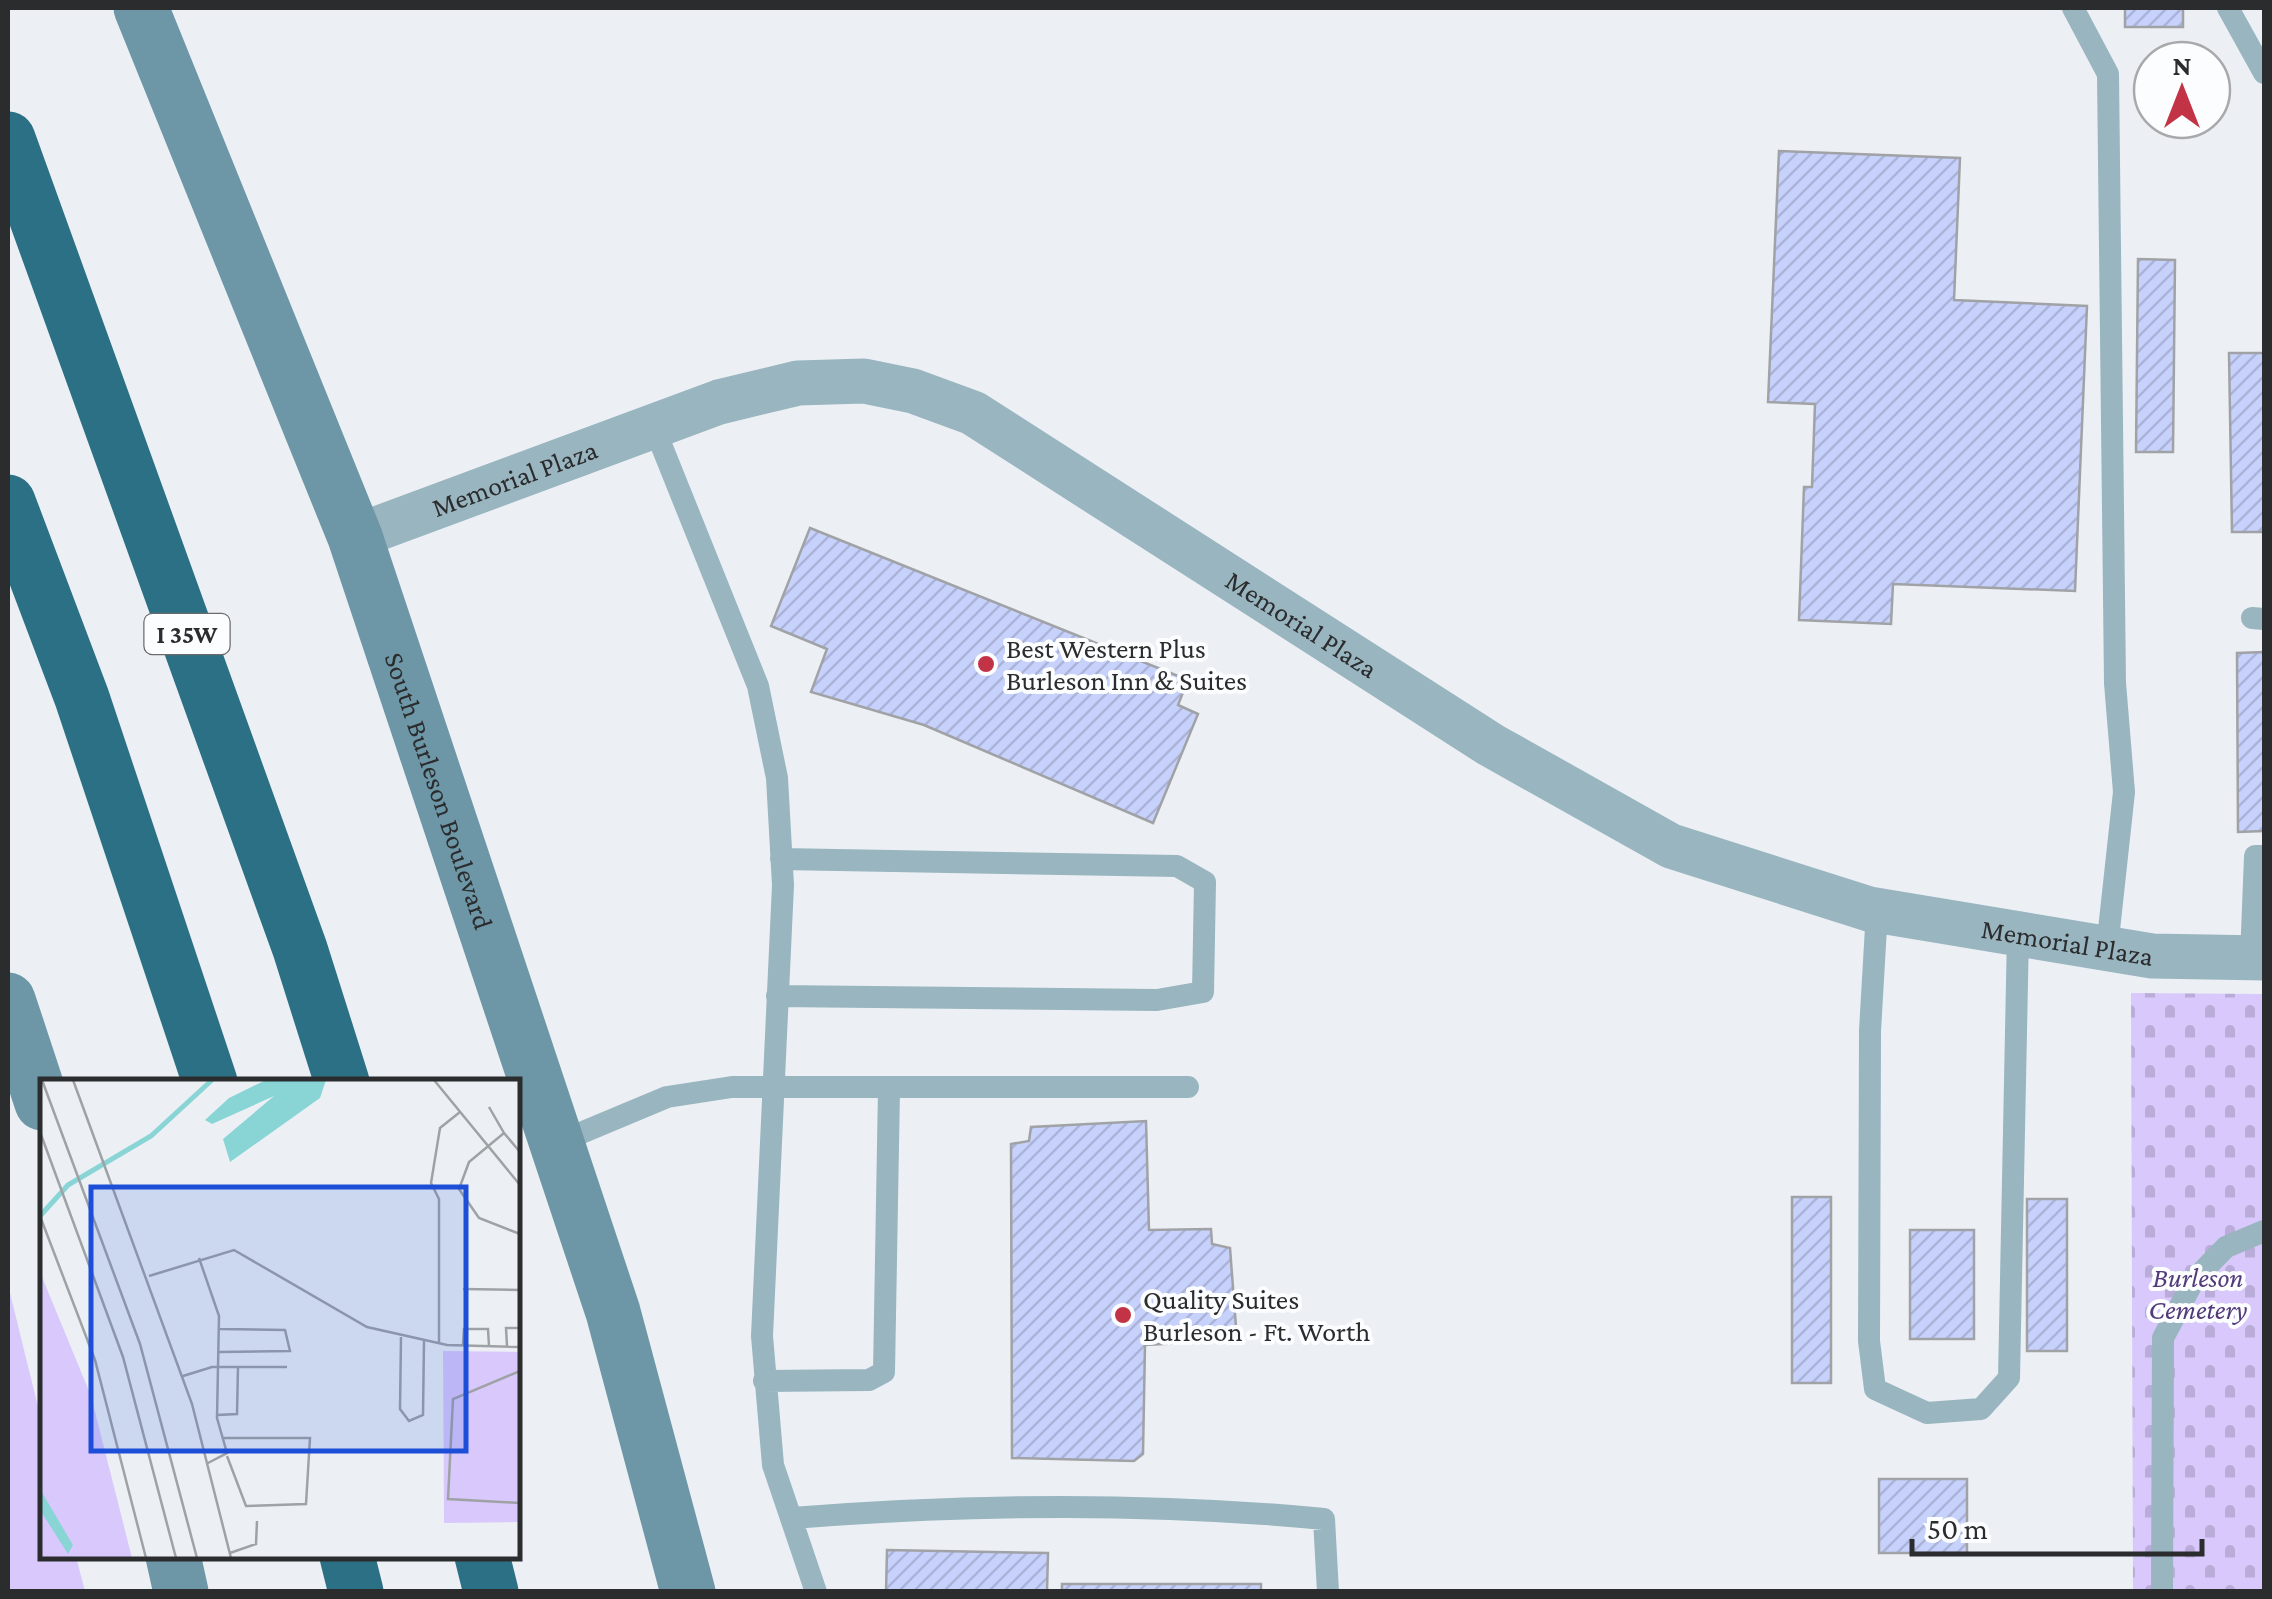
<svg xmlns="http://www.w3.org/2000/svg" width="2272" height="1599" viewBox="0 0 2272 1599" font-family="'Crimson Pro',serif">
	<defs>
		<pattern id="cemetery-stones" width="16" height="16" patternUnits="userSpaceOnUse" patternTransform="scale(2.5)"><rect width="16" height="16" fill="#d9c8fc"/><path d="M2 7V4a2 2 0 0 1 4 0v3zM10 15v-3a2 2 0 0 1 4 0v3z" fill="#baacd8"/></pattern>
		<pattern id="building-hatch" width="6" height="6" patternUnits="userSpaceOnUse" patternTransform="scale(2.5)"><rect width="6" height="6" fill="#c7d2fc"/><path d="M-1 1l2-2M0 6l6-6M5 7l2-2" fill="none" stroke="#abb4d8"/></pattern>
	</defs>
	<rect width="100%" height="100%" fill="#ecf0f4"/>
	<!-- green -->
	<path fill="#d9c8fc" d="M8,1285L42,1423V1556L76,1557L85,1591H8Z"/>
	<!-- cemetery -->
	<path fill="url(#cemetery-stones)" d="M2131,993L2264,994V1591H2133Z"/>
	<!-- building -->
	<path fill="url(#building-hatch)" stroke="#a0a2a6" stroke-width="2.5" d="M2125,8H2183V27H2125Z
		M1779,151L1960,158L1954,300L2087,306L2075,591L1893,584L1891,624L1799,620L1804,487H1812L1815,404L1768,402Z
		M2138,259L2175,260L2173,452H2136Z
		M2229,353H2264V532H2232Z
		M810,528L1188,680L1178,705L1198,714L1153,823L924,725L811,692L827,649L771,626Z
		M2264,652V831L2238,832L2237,653Z
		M1146,1121L1149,1230L1211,1229L1212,1244L1230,1248L1237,1340L1145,1345L1143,1454L1134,1461L1012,1458L1011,1144L1029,1141L1031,1127Z
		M1792,1197H1831V1383H1792Z
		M2027,1199H2067V1351H2027Z
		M1910,1230H1974V1339H1910Z
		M1879,1479H1967V1553H1879Z
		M887,1550L1048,1553L1047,1592H886Z
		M1062,1584H1261V1592H1062Z"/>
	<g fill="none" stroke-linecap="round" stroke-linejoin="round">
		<!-- service -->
		<path stroke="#99b5bf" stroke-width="22" d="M2073,8L2108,74L2115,683L2124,792L2107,948
			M2228,8L2264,73
			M654,427L758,686L777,778L783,885L762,1336L773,1465L816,1592
			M2252,618L2264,619
			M1877,910L1870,1031L1869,1341L1875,1389L1927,1413L1981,1409L2009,1378L2018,933
			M2251,958L2255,856H2264
			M777,996L1157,1000L1203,992L1205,882L1177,866L781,859
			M557,1143L667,1097L732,1087H1188
			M764,1381L869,1380L884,1372L889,1089
			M792,1518C969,1504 1148,1502 1324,1519L1328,1592
			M2162,1592L2163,1338L2194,1280L2226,1247L2264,1231"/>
		<!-- minor -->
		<path stroke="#99b5bf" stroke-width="45" id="s1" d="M355,537L719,402L798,383L864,381L913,391L973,413L1491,745L1671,846L1869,909L2152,956L2264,958"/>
		<!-- secondary -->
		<g stroke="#6d97a7" stroke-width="55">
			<path id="s2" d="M141,8L355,537L613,1312L688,1592"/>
			<path d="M8,1000L42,1103"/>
			<path d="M173,1556L181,1592"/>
		</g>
		<!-- motorway -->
		<path stroke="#2c7085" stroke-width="55" d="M8,139L300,949L342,1082
			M8,502L82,698L210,1082
			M347,1556L356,1592
			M482,1556L491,1592"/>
	</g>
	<!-- markers -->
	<g fill="#c33346" stroke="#fbfdff" stroke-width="4">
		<circle cx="986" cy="664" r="10"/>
		<circle cx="1123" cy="1315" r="10"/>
	</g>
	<g text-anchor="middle" stroke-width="8" stroke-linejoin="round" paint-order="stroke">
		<!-- shield labels -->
		<rect fill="#fbfdff" stroke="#696b6d" stroke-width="2.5" x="144.5" y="614" width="85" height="40" rx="8"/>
		<g font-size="25" font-weight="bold" fill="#2b2c2e">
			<text x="187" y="643">I 35W</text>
		</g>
		<!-- street labels -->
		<g font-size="28" fill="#2b2c2e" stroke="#fbfdff">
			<text dy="10" stroke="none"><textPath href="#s1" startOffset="170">Memorial Plaza</textPath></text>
			<text dy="10" stroke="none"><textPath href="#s1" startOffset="1040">Memorial Plaza</textPath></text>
			<text dy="10" stroke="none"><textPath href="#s2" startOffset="838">South Burleson Boulevard</textPath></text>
			<text dy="10" stroke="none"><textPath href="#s1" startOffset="1880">Memorial Plaza</textPath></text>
		</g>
		<!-- poi labels -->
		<g font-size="28" fill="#2b2c2e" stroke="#fbfdff" text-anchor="start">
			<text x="1006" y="658">Best Western Plus<tspan x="1006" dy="32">Burleson Inn &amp; Suites</tspan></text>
			<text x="1143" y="1309">Quality Suites<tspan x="1143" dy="32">Burleson - Ft. Worth</tspan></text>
		</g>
		<!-- park labels -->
		<g font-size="28" font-style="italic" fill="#533a79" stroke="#fbfdff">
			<text x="2198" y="1287">Burleson<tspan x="2198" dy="32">Cemetery</tspan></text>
		</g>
	</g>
	<!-- overview -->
	<g transform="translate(40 1079)">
		<rect width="480" height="480" fill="#ecf0f4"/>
		<path d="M0,193L51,317L92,479H0Z" fill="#d9c8fc"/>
		<path d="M403,272L480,273V443L404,444Z" fill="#d9c8fc"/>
		<path d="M226,1H286L280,19L190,83L183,60L234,17L172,45L165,41L189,19ZM0,410L33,466L28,475L0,431Z" fill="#89d5d6"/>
		<path fill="none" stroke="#89d5d6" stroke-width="5" d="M0,137L28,106L111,57L172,1"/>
		<path fill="none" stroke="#9fa2a5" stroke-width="2.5" d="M2,1L100,265L157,479M33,1L152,325L191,479M394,1L480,106M449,28L464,54M0,53L83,278L136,479M480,73L464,54L429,83L419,110L439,139L480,155M0,137L55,281L106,479M159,179L179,237L177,339L187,374L168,384M109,197L194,171L327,248L407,266L480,268M423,210L480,211M361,258L360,330L369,342L383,336L384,262M399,265V120L391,104L400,49L420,33M423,266L424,250H448L449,267M467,267L466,249H480M179,273L250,272L245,251L180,250M480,292L413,320L408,420L480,424M143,297L172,288H247M177,336L197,335L198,288M182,359H270L266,425L206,427L187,377M190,474L216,465L217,442"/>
		<path fill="#1d4ed8" fill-opacity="0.15" stroke="#1d4ed8" stroke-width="5" d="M51,108H426V372H51Z"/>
		<rect width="480" height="480" fill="none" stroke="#2b2c2e" stroke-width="5"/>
	</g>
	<!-- border -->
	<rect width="2272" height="1599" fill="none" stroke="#2b2c2e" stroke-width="20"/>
	<!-- north arrow -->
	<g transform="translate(2182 90)"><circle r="48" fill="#fbfdff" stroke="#a8a9ab" stroke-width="2.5"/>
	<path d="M0-8L18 38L0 25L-18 38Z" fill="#c33346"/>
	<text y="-15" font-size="28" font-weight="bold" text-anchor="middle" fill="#2b2c2e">N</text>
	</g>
	<!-- scale -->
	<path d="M1912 1539v15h290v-15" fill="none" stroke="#2b2c2e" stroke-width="5"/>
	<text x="1927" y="1539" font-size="30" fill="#2b2c2e" stroke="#fbfdff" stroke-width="8" paint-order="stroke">50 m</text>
</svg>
